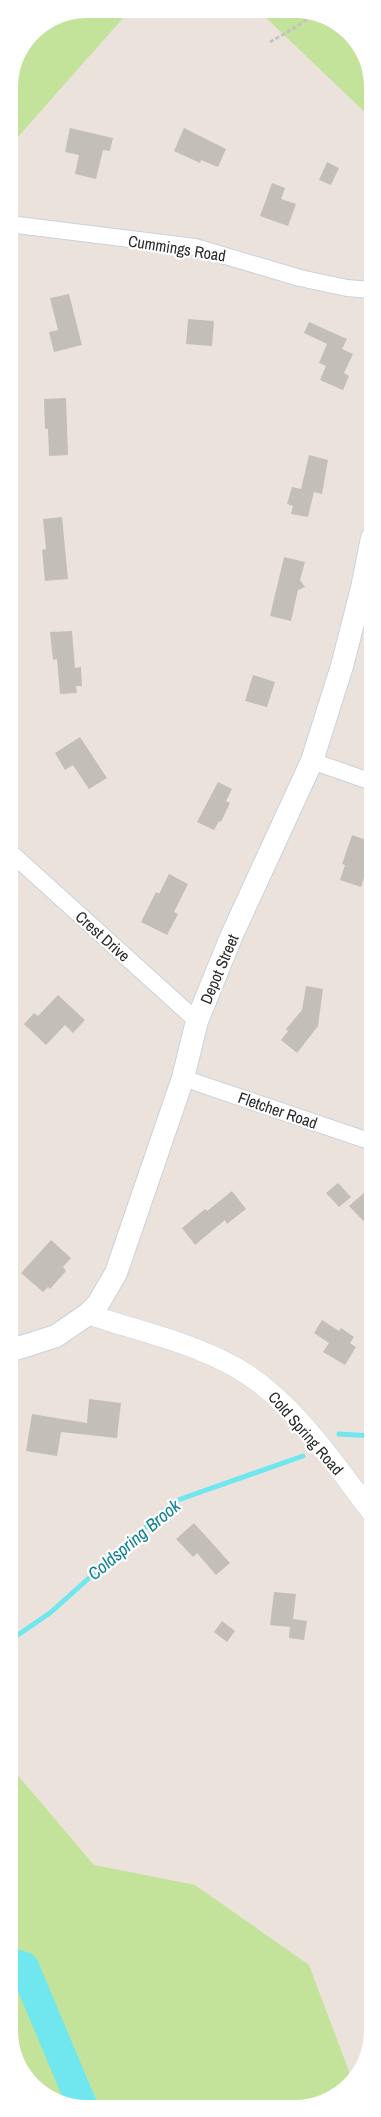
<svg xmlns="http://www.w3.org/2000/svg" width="381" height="2117" viewBox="0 0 381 2117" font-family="'Archivo Narrow',sans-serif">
	<rect width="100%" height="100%" fill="#ece2dc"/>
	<!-- green -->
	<path fill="#c2e399" d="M87,9H131L9,147V82L32,31Z
		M259,11H314L353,36L372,77V119Z
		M9,1765L94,1865L195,1885L309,1965L353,2082L304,2108L71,2107L32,2084L25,2074L9,2040Z"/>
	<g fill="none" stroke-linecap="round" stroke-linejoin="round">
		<!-- stream -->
		<path stroke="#70e7ee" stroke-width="5" d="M339,1434L372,1436
			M9,1641L50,1613L175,1501L303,1456"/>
		<!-- river -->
		<path stroke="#70e7ee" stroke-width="30" d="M9,1962L24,1967L83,2107"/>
	</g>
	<!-- building -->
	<path fill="#c4beb8" d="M70,128L113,138L110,151L103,150L96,179L75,174L79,155L65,152Z
		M184,128L226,149L218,167L201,160L200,163L174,151Z
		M327,162L339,168L331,185L319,180Z
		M272,183L285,188L281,199L296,204L288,226L260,216Z
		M69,294L82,345L54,352L49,332L58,330L50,298Z
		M188,319L214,321L212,346L186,344Z
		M309,322L347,339L342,349L353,354L344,373L349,376L343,390L320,380L326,366L319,363L327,344L304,333Z
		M66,398L68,455L49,456L48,429H45L44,399Z
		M309,455L328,460L322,494L314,492L308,517L291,514L293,506L287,504L292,487L301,489Z
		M62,517L68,579L45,581L42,550L46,549L43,519Z
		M284,557L305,562L300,580L305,587L298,590L291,621L270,616Z
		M72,631L75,668L81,667L82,686H76L77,693L60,694L57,659L53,660L50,632Z
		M253,675L275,682L267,707L245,701Z
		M80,737L107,778L89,789L73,765L65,770L55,753Z
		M218,782L232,789L226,801L230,803L221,822L219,821L214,830L197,822Z
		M352,835L372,842V866L368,865L361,887L340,880L345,865L342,864Z
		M169,874L188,884L174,912L178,914L167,935L141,922L156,892L159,894Z
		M306,986L323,989L318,1026L297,1053L281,1040L288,1031L286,1029L302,1010Z
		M58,995L85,1020L73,1033L65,1025L46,1045L24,1024L34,1013L38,1016Z
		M338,1183L351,1197L339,1207L326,1193Z
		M372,1186V1230L349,1206Z
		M232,1191L246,1209L227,1224L225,1220L195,1245L182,1228L205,1209L207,1211Z
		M51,1240L71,1258L63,1267L66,1271L50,1289L48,1287L43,1292L21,1273Z
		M322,1320L339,1331L341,1328L354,1337L350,1343L356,1347L345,1365L323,1352L329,1343L314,1333Z
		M89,1399L121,1403L117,1438L61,1432L57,1456L26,1451L32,1414L87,1423Z
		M194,1523L230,1563L216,1575L197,1553L193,1557L176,1539Z
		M274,1592L296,1594L293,1619L307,1621L304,1640L289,1638L290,1627L270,1625Z
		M222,1621L235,1631L227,1642L214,1632Z"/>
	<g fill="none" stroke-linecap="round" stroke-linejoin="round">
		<defs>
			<path id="minor" d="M9,224L195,247L300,278L347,288L372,290
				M312,761L372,782
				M9,851L197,1021
				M183,1078L372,1142"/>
			<path id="tertiary" d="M88,1314C137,1331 189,1341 235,1367C292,1399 333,1462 372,1513"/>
			<path id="secondary" d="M9,1351L56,1336L88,1314L98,1304L116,1273L183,1078L197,1021L231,937L312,761L342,666L362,588L372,538"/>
		</defs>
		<!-- minor casing -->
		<use href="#minor" stroke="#cbd2dc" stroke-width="18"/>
		<!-- tertiary casing -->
		<use href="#tertiary" stroke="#cbd2dc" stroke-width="21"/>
		<!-- secondary casing -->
		<use href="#secondary" stroke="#cbd2dc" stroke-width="24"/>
		<!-- path -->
		<path stroke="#c3c3c3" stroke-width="3" stroke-dasharray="4 2.5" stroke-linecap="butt" d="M270,42L298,26L316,12"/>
		<!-- minor -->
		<use href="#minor" stroke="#fff" stroke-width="16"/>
		<!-- tertiary -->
		<use href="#tertiary" stroke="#fff" stroke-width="20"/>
		<!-- secondary -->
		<use href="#secondary" stroke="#fff" stroke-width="22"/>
	</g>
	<g text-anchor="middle" stroke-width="4.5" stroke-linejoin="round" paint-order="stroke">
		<!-- street labels -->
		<g font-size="16" fill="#2a2a2a" stroke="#fff">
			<text transform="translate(177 248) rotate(9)" y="6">Cummings Road</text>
			<text transform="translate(103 936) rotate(42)" y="6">Crest Drive</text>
			<text transform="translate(219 969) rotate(-67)" y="6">Depot Street</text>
			<text transform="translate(278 1110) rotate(19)" y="6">Fletcher Road</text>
			<text transform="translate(306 1433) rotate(49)" y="6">Cold Spring Road</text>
		</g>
		<!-- water labels -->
		<g font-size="18" font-style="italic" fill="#0e8294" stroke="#fff">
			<text transform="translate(134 1540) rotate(-40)" y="6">Coldspring Brook</text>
		</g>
	</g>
	<!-- crop -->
	<path d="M0 0H381V2117H0ZM87 18H295A69 69 0 0 1 364 87V2031A69 69 0 0 1 295 2100H87A69 69 0 0 1 18 2031V87A69 69 0 0 1 87 18Z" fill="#fff" fill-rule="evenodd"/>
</svg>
